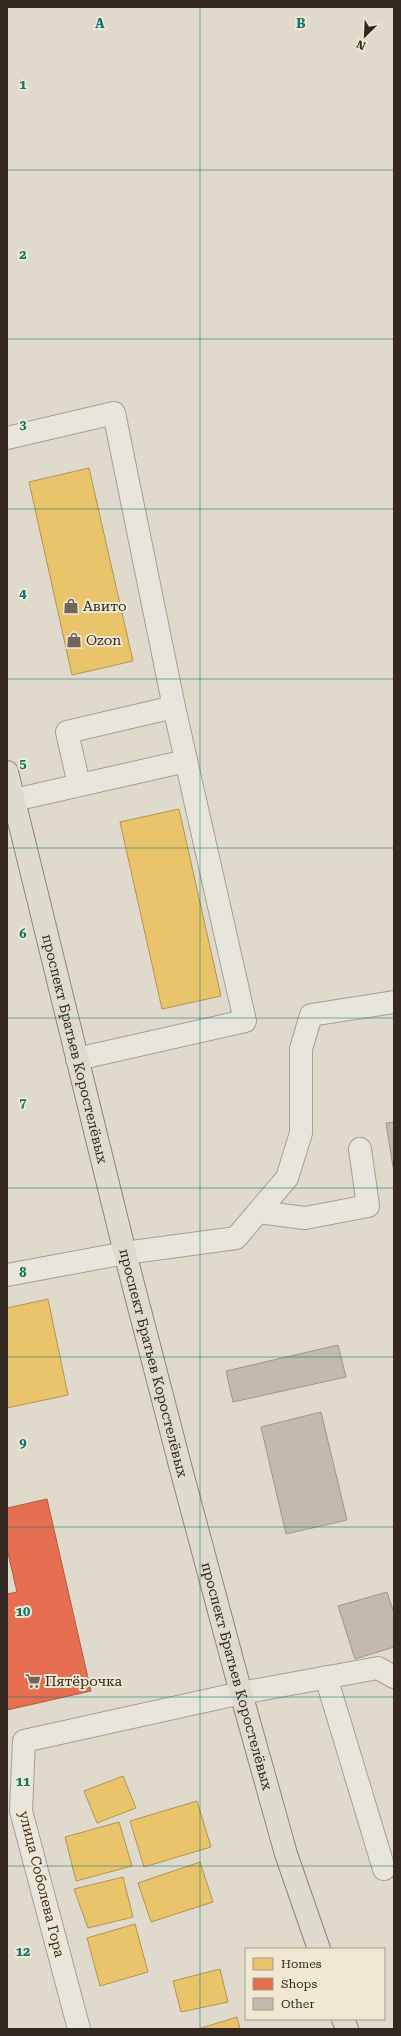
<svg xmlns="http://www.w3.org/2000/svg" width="401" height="2036" viewBox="0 0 401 2036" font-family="'Roboto Serif',serif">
	<rect width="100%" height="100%" fill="#e0dacc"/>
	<!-- homes -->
	<path fill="#e9c46a" stroke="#b29554" d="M89,468L133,661L72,675L29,482Z
		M179,809L221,996L162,1009L120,822Z
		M48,1299L68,1395L7,1408V1308Z
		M123,1776L136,1808L97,1823L84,1791Z
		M197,1801L211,1847L144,1867L130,1821Z
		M119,1822L132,1866L76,1881L65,1837Z
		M200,1862L213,1902L151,1922L138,1883Z
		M123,1877L133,1917L88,1928L74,1889Z
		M135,1924L148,1972L100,1986L87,1938Z
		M220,1969L228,2002L181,2012L173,1981Z
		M237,2017L240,2029H198Z"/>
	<!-- shops -->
	<path fill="#e76f51" stroke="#b15a42" d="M47,1499L91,1691L7,1710V1594L17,1592L7,1549V1508Z"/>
	<!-- building -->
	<path fill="#c3b9ad" stroke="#a0968c" d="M394,1122V1173L386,1123Z
		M338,1345L346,1377L233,1402L226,1371Z
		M321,1412L347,1520L286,1534L261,1427Z
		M387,1592L394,1613V1647L355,1659L338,1606Z"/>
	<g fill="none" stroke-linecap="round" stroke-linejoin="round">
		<defs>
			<path id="minor" d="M7,438L114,413L174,707L245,1021L77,1059
				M79,785L67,732L174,707
				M14,800L186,761
				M258,1212L305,1218L368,1206L360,1149
				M7,1275L125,1253L236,1238L287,1178L301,1133V1049L311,1015L394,1002
				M326,1677L384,1869
				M79,2029L21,1811L24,1741L241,1693L378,1668L394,1677"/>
			<g id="major">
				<path id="s1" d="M7,772L125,1253L181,1469L241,1693L286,1854L319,1949"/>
				<path d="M343,2019L347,2029"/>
			</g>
		</defs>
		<!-- minor casing -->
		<use href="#minor" stroke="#a59f96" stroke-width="24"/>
		<!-- major casing -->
		<use href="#major" stroke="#8b857c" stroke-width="24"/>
		<!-- minor -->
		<use href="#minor" stroke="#e8e5dd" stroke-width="22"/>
		<!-- major -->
		<use href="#major" stroke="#e0dbcf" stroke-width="22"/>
	</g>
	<!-- grid -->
	<path fill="none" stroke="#0f766e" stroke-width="1" stroke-opacity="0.55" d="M200,7V2029M7,170H394M7,339H394M7,509H394M7,679H394M7,848H394M7,1018H394M7,1188H394M7,1357H394M7,1527H394M7,1697H394M7,1866H394"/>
	<!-- icons -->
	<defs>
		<symbol id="shop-bare" viewBox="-9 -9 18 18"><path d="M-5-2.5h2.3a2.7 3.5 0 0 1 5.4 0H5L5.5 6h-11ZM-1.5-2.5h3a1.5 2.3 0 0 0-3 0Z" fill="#70665c" stroke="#f1e8d3" stroke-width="2.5" paint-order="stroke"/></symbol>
		<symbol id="supermarket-bare" viewBox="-9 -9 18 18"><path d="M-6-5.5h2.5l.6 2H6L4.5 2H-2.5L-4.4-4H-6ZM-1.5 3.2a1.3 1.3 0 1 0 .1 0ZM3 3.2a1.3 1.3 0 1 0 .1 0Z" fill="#70665c" stroke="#f1e8d3" stroke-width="2.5" paint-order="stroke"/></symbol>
	</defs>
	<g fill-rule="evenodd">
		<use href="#shop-bare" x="60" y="595" width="22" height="22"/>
		<use href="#shop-bare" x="63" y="629" width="22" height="22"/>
		<use href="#supermarket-bare" x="22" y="1670" width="22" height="22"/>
	</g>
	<g text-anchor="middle" stroke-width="4" stroke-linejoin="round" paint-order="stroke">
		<!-- poi labels -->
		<g font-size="14" fill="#33281f" stroke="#f1e8d3" text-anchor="start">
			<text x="83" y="611">Авито</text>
			<text x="86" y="645">Ozon</text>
			<text x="45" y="1686">Пятёрочка</text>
		</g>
		<!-- street labels -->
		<g font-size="14" fill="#33281f" stroke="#f1e8d3">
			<text dy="5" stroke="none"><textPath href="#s1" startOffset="285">проспект Братьев Коростелёвых</textPath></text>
			<text dy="5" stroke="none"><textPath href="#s1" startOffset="609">проспект Братьев Коростелёвых</textPath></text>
			<text dy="5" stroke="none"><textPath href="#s1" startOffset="933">проспект Братьев Коростелёвых</textPath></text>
			<text transform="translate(42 1884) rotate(76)" y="5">улица Соболева Гора</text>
		</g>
	</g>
	<g font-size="13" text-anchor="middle" font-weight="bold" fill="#0f766e" stroke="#f1e8d3" stroke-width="4" stroke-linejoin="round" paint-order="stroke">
		<text x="100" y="28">A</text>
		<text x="301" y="28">B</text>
		<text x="23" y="89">1</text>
		<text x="23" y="259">2</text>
		<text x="23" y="429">3</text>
		<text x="23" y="598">4</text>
		<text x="23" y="768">5</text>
		<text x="23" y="938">6</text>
		<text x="23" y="1107">7</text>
		<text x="23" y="1277">8</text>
		<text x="23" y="1447">9</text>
		<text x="23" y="1616">10</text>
		<text x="23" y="1786">11</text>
		<text x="23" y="1956">12</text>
	</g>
	<!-- border -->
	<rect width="401" height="2036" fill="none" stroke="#33281f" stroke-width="16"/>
	<!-- legend -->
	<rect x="245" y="1948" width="140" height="72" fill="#f1e8d3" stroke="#a59b8b"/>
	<rect x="253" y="1958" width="20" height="12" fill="#e9c46a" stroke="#a59b8b"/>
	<text x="281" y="1968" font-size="12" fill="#33281f">Homes</text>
	<rect x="253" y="1978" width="20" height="12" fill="#e76f51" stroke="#a59b8b"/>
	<text x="281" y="1988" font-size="12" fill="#33281f">Shops</text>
	<rect x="253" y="1998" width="20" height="12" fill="#c3b9ad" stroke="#a59b8b"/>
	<text x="281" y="2008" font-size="12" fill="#33281f">Other</text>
	<!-- north arrow -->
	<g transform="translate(365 36) rotate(204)" stroke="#f1e8d3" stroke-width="3" paint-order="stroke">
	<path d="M0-3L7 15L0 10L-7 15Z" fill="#33281f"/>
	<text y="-6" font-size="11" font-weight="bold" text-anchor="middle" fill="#33281f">N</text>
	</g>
</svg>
